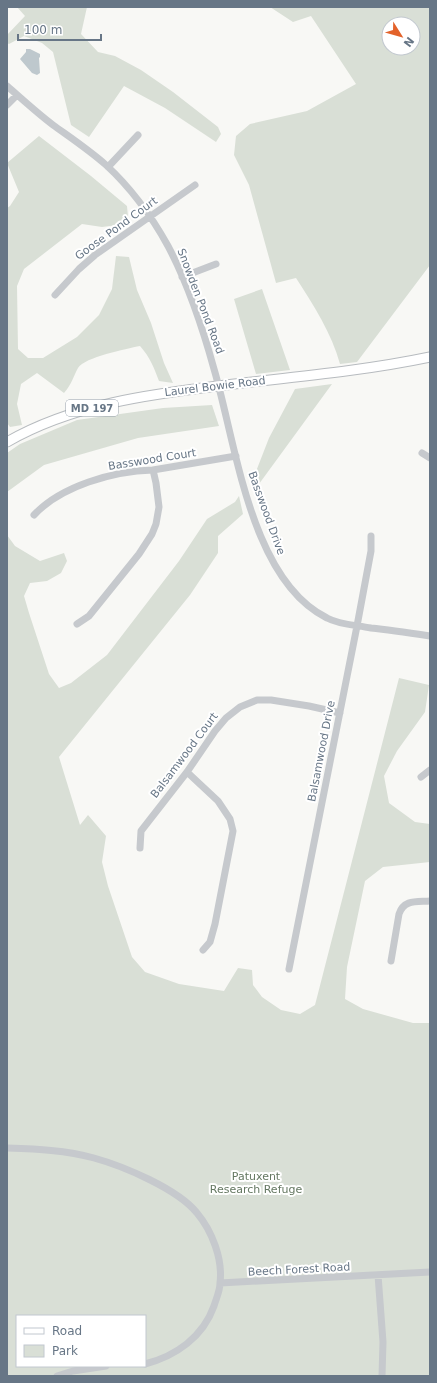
<svg xmlns="http://www.w3.org/2000/svg" width="437" height="1383" viewBox="0 0 437 1383" font-family="'DejaVu Sans',sans-serif">
	<rect width="100%" height="100%" fill="#f8f8f5"/>
	<!-- green -->
	<path fill="#d9dfd6" fill-rule="evenodd" d="M17,7H87L81,34L98,52L115,56L141,70L173,92L218,127L221,134L216,142L165,108L124,86L89,137L71,125L53,52L42,43L24,36L9,44L7,43V35L25,16Z
		M270,7H430V265L357,362L340,364C332,334 313,304 296,278L276,283L249,185L234,155L236,136L250,124L307,111L356,84L311,16L293,22ZM389,24H413V48H389Z
		M39,136L91,176L127,206L128,217L118,225L102,227L82,224L24,269L17,286L18,349L28,358H43L77,337L99,315L112,289L116,256L129,257L137,290L151,323L164,363L173,383L159,381C154,368 150,357 140,346C126,349 85,357 78,368C73,377 72,384 64,393L37,373L21,384L17,404L22,425L10,427L7,423V208L10,206L19,192L7,163Z
		M262,289L290,370L256,374L234,299Z
		M332,384L259,484L255,474L269,438L295,389Z
		M212,405L219,426L138,438L44,465L7,492V453L20,444L77,420L163,408Z
		M239,496L243,514L218,536V553L190,595L59,757L80,825L88,815L106,836L102,862L108,886L132,957L145,972L179,984L224,991L238,968L252,970L253,985L262,997L281,1010L300,1014L315,1005L399,678L429,685L425,712L397,751L384,776L389,803L415,822L430,824V862L383,867L365,881L347,967L345,999L363,1009L413,1023H430V1376H7V535L15,546L40,561L64,553L67,561L61,573L47,581L30,583L24,596L29,613L49,674L59,688L71,683L107,655L179,561L207,519L235,502ZM17,1316H145V1366H17Z"/>
	<!-- water -->
	<path fill="#bec8cd" d="M26,49H30L40,54V57L39,58L40,73L37,75L32,73L20,59L26,52Z"/>
	<g fill="none" stroke-linecap="round" stroke-linejoin="round">
		<defs>
			<path id="major" d="M7,442C73,404 151,394 226,385C294,377 363,371 430,357"/>
		</defs>
		<!-- major casing -->
		<use href="#major" stroke="#b7bbbf" stroke-width="11"/>
		<!-- minor -->
		<path stroke="#c6c9cd" stroke-width="7" d="M7,86C22,99 37,113 53,125C71,138 89,150 106,165C131,188 152,217 168,246C187,282 203,329 214,369C236,443 250,580 327,618C340,625 356,625 371,628C390,630 410,633 430,636
			M7,105L17,95
			M108,167L138,135
			M182,277L216,264
			M55,295L79,269L95,255L195,185
			M422,453L430,458
			M34,515C61,486 113,471 153,470L236,456
			M77,624L89,616L139,554L152,534L156,524L159,507L156,483L153,470
			M187,772L218,801L230,819L233,831L215,924L210,942L203,950
			M421,777L430,770
			M140,848L141,831L187,772L215,731L226,718L240,707L257,700H271L309,706L340,713
			M391,961L399,914C404,899 417,902 430,901
			M289,969L357,626L371,551V536
			M7,1148C36,1149 66,1150 94,1158C123,1166 178,1189 197,1213C212,1231 223,1259 220,1283C220,1291 216,1299 214,1306C203,1337 176,1356 145,1364
			M378,1275L383,1342L382,1376
			M220,1283L430,1272
			M57,1376L73,1371L106,1366"/>
		<!-- major -->
		<use href="#major" stroke="#fff" stroke-width="9"/>
	</g>
	<g text-anchor="middle" stroke-width="4" stroke-linejoin="round" paint-order="stroke">
		<!-- shield labels -->
		<rect fill="#fff" stroke="#959faa" stroke-width="1" x="66" y="400" width="52" height="16" rx="3"/>
		<g font-size="10" font-weight="bold" fill="#677686">
			<text x="92" y="412">MD 197</text>
		</g>
		<!-- street labels -->
		<g font-size="11" fill="#677686" stroke="#fff">
			<text transform="translate(116 228) rotate(-36)" y="4">Goose Pond Court</text>
			<text transform="translate(201 301) rotate(69)" y="4">Snowden Pond Road</text>
			<text transform="translate(215 386) rotate(-7)" y="4">Laurel Bowie Road</text>
			<text transform="translate(152 459) rotate(-9)" y="4">Basswood Court</text>
			<text transform="translate(267 513) rotate(70)" y="4">Basswood Drive</text>
			<text transform="translate(321 751) rotate(-79)" y="4">Balsamwood Drive</text>
			<text transform="translate(184 755) rotate(-53)" y="4">Balsamwood Court</text>
			<text transform="translate(299 1269) rotate(-3)" y="4">Beech Forest Road</text>
		</g>
		<!-- park labels -->
		<g font-size="11" fill="#657862" stroke="#fff">
			<text x="256" y="1180">Patuxent<tspan x="256" dy="13">Research Refuge</tspan></text>
		</g>
	</g>
	<!-- border -->
	<rect width="437" height="1383" fill="none" stroke="#677686" stroke-width="16"/>
	<!-- legend -->
	<rect x="16" y="1315" width="130" height="52" fill="#ffffff" stroke="#c2c8cf"/>
	<rect x="24" y="1328" width="20" height="6" fill="#ffffff" stroke="#c2c8cf"/>
	<text x="52" y="1335" font-size="12" fill="#677686">Road</text>
	<rect x="24" y="1345" width="20" height="12" fill="#d9dfd6" stroke="#c2c8cf"/>
	<text x="52" y="1355" font-size="12" fill="#677686">Park</text>
	<!-- north arrow -->
	<g transform="translate(401 36) rotate(127)"><circle r="19" fill="#ffffff" stroke="#c2c8cf"/>
	<path d="M0-3L7 15L0 10L-7 15Z" fill="#e3622a"/>
	<text y="-6" font-size="11" font-weight="bold" text-anchor="middle" fill="#677686">N</text>
	</g>
	<!-- scale -->
	<path d="M18 34v6h83v-6" fill="none" stroke="#677686" stroke-width="2"/>
	<text x="24" y="34" font-size="12" fill="#677686" stroke="#ffffff" stroke-width="3" paint-order="stroke">100 m</text>
</svg>
